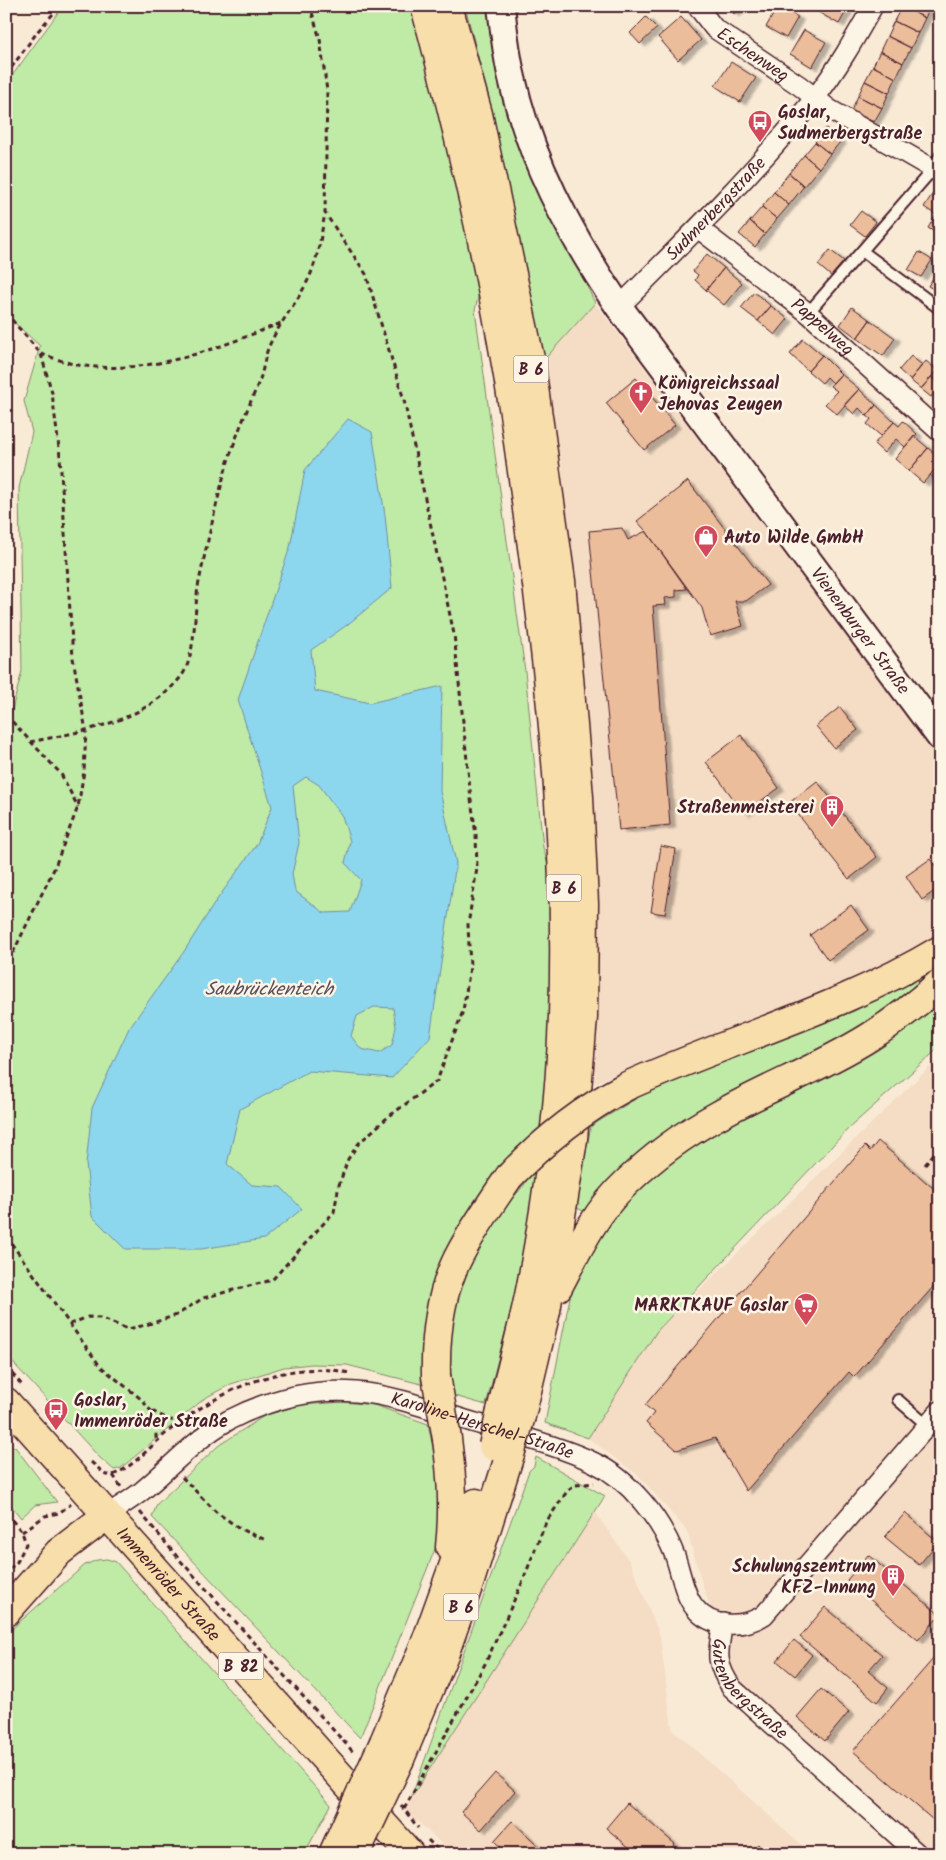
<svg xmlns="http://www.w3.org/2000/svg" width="946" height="1860" viewBox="0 0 946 1860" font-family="Kalam,sans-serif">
	<defs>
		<filter id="shadow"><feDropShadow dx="5.5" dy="3" stdDeviation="1" flood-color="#0004"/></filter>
	</defs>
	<rect width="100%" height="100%" fill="#f9ead6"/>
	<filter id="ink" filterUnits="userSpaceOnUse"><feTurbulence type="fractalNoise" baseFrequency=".02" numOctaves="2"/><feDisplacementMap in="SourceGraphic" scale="10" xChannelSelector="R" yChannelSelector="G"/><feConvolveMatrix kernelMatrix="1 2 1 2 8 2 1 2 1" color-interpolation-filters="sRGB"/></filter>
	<g filter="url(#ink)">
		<!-- built -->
		<path fill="#f5dcc4" d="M595,303L940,760V931L915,950L783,1011L632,1066L594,1084L596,970L595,844L582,650L561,461L543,361Z
			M940,1057V1854H933L735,1677L703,1586L687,1531L639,1476L588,1438L657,1331Z
			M595,1512L631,1564L660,1636L672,1729L812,1854H453L404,1809Z"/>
		<!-- green -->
		<path fill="#c0eba7" stroke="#858569" d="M63,6H415L480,289L475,310L525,671L543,847L552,879V984L544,1124L518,1283L486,1405L451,1395L445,1362L455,1290L490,1224L525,1184L518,1147L488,1181L447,1251L434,1282L425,1322L421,1384L347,1365L312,1364L284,1367L231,1384L205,1398L121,1468L114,1470L99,1457L6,1355V733L22,671L19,488L32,432L24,401L40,346L6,315V84Z
			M465,6H488L490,34L525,158L595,303L543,361L494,119Z
			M940,962V974L878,1023L687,1118L650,1144L609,1184L587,1213L575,1207L591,1126L647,1092L854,1011L906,984Z
			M940,993V1047L849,1128L657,1331L588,1438L545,1423L570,1297L590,1247L616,1208L658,1169L735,1122L873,1050Z
			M344,1402L374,1405L428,1424L439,1477V1539L360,1738L152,1517L157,1504L218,1446L264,1416L300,1405Z
			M6,1445L15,1447L57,1502L35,1505L21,1518L6,1499Z
			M536,1457L605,1496L411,1798L529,1471L534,1466Z
			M107,1559L116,1562L331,1805L304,1854H6V1636L17,1624L85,1565L97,1560Z"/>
		<!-- water -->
		<path fill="#8dd7ee" stroke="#728da0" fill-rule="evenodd" d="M348,419L372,432L385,515L392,588L347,625L311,650L315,691L370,703L442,686L440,791L456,863L430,1037L392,1078L309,1071L240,1109L227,1164L252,1185L281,1187L302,1209L264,1239L201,1249H125L92,1216L86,1164L92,1108L129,1028L183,953L216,901L257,844L272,807L238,700L290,547L305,470ZM306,777L319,785L342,816L350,841L345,863L361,880L350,912L324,913L295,891L292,874L299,843L293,786ZM374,1007L393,1008L396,1027L392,1045L379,1053L361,1049L351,1036L357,1016Z"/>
		<!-- building -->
		<path fill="#ebbd9b" stroke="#4a1f2b" filter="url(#shadow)" d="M727,6H743L734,14Z
			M778,6L798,17L786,38L766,27Z
			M822,6H849L839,24L818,12Z
			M902,6L925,18L918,33L894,21Z
			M902,6H931L925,18Z
			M646,17L657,28L640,44L630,33Z
			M681,17L701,40L678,60L658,37Z
			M894,21L918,33L911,48L887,36Z
			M804,30L826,42L812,67L790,54Z
			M887,36L911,48L903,63L880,51Z
			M880,51L903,63L896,78L873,66Z
			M731,62L756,78L740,102L715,86Z
			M873,66L896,78L889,93L865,81Z
			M865,81L889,93L882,108L858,96Z
			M858,96L882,108L874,122L851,111Z
			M826,128L841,141L830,154L815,142Z
			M815,142L830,154L819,168L804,155Z
			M804,155L819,168L804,186L789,173Z
			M789,173L804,186L789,205L774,192Z
			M935,190L940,193V221L933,231L928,228L936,215L924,207Z
			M774,192L789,205L777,219L762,207Z
			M762,207L777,219L765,234L750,221Z
			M861,211L876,222L865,236L850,225Z
			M750,221L765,234L755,247L739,234Z
			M940,221V233L939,234L933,231Z
			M830,250L844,261L831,276L818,265Z
			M919,252L932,260L921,277L908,270Z
			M707,254L724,268L706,290L695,280L698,275L693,271Z
			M724,268L742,283L724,305L706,290Z
			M937,271L940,273V293L928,286Z
			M754,292L771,306L758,321L741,308Z
			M771,306L788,319L775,335L758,321Z
			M852,307L870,320L857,338L840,325Z
			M870,320L895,338L883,356L857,338Z
			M803,339L822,355L808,371L790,354Z
			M822,355L841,374L833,383L827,377L822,383L808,371Z
			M911,356L922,365L910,380L899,370Z
			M926,361L937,370L921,389L910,380Z
			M841,374L859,389L837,414L825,404L837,391L830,386Z
			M931,377L940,385L931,397L921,389Z
			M636,378L675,425L644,450L606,403Z
			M859,389L876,405L867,416L859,408L854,414L844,405Z
			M876,405L894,422L881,436L867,424L871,419L867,416Z
			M903,421L917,434L905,447L896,439L884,453L874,444L894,422L899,426Z
			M914,436L928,448L909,471L895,459Z
			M928,448L940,459V464L923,483L909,471Z
			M940,464V483L930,475Z
			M688,481L768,585L746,601H735L743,626L710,636L702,608L646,531L637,521Z
			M622,528L628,540L646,531L687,589L676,590V597L665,598L666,605L653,606L670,825L619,830L589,531Z
			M840,707L858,730L834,748L816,726Z
			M741,735L779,788L744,813L706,762Z
			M817,781L877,857L849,879L789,803Z
			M661,846L676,849L665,914L651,912Z
			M930,859L940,873V887L922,900L906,876Z
			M851,905L869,930L828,960L810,935Z
			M878,1141L940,1194V1279L854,1377L849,1372L746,1491L715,1438L677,1450L646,1423L654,1413L645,1405L865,1146L870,1151Z
			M905,1513L938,1542L919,1565L885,1537Z
			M868,1555L940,1615L918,1640L847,1580Z
			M825,1607L882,1655L868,1671L888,1688L877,1702L800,1637Z
			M794,1640L812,1655L795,1676L777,1661Z
			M940,1651V1826L853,1751Z
			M821,1689L849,1712L825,1741L797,1717Z
			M495,1773L515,1791L481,1830L461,1812Z
			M627,1803L675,1844L667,1854H637L606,1828Z
			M512,1821L547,1854H508L494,1841Z
			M758,1844L768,1854H749Z"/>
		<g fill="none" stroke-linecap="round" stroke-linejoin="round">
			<defs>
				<path id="lane" d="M862,251L940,309
					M808,313L933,169L940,156
					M898,1400L928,1426"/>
				<g id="street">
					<path id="s1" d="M697,6L714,28L800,86L829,109L940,173"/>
					<path id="s2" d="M698,228L808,313L940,432"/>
					<path id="s3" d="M619,307C686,240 754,173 814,99C837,70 855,38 873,6"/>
					<path id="s4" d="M106,1516C118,1507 131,1500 142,1491C171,1467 196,1438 229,1420C268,1400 311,1388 356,1392C396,1395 440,1413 479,1424C517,1436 557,1445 593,1462C629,1479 661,1519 675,1556C681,1573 684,1595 695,1608C711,1629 744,1628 764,1615L940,1411"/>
					<path id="s5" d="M723,1623C718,1652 714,1662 732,1688L918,1854"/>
				</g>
				<g id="secondary">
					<path id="s6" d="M501,6C504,30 506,54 512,78C530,161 571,237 619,307L940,737"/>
				</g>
				<g id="primary">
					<path id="s7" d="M6,1402L410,1854"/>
				</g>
				<path id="highway" d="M425,6C458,128 487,251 508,376C517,428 523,480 530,532C552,692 569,854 563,1016C560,1106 548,1197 531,1286C523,1328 511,1369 501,1411
					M448,6L478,114L530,359L561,581L579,797L584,904L583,1017L573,1139L546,1311L521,1416
					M627,1086C731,1039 842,1009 940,950
					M558,1287C577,1251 595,1212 626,1183C653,1157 684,1134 717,1116C766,1088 820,1068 868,1038C894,1022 918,1003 940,983
					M436,1376C435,1334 440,1290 461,1252C475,1226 492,1202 509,1177
					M447,1439C452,1478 454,1508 450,1547
					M6,1612L59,1552L106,1516
					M384,1742L427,1639L476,1503
					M400,1759L445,1652L470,1581L511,1451"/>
			</defs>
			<!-- lane casing -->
			<use href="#lane" stroke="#4a1f2b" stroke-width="14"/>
			<!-- street casing -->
			<use href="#street" stroke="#4a1f2b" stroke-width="22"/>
			<!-- secondary casing -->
			<use href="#secondary" stroke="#4a1f2b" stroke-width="30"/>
			<!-- primary casing -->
			<use href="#primary" stroke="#4a1f2b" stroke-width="31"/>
			<!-- highway casing -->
			<use href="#highway" stroke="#4a1f2b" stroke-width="31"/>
			<!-- path -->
			<path stroke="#4a1f2b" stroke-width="3" stroke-dasharray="5 4" stroke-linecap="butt" d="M6,75L38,31L60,6
				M6,313L41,354L52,393L60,456L73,658L86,731L84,771L78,807L54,869L6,967
				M41,354C55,358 71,365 85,366C155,374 218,348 281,323
				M6,715L61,774L78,807
				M30,742C83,731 143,723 180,678C196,660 194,612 198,587C205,552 213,517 222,483C226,466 232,449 238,433C245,414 254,395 261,376C264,366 265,354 270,344C280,322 296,304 307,282C318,261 321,235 325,213L327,91L320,39L310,6
				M925,1165L940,1146
				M6,1236L100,1366L141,1399L151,1411L156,1431V1442
				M70,1324L88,1317L100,1318L128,1329L146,1325L177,1315L203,1298L272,1280L334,1212L339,1185L348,1159L359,1143L388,1117L437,1081L463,1011L470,967L468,925L477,868L476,835L471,799L454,634L404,400L366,274L325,213
				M6,1367L23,1386
				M152,1411L170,1420L181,1421
				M91,1462L106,1475H113L121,1487
				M113,1475C135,1466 151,1445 170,1430C217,1392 286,1358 349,1373
				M182,1477L216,1512L242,1530L266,1540
				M140,1512L179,1559L355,1754
				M6,1513L22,1532L26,1544L17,1562L6,1572
				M22,1532L45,1516L59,1513L71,1504
				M401,1805L418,1828
				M404,1809L485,1664L522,1583L546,1522L568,1490L575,1485L594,1483
				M428,1840L442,1854"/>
			<!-- lane -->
			<use href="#lane" stroke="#fcf5e5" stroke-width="10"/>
			<!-- street -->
			<use href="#street" stroke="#fcf5e5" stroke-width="19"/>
			<!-- secondary -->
			<use href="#secondary" stroke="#fcf5e5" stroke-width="26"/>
			<!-- primary -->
			<use href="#primary" stroke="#f8deab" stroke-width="28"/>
			<!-- highway -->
			<use href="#highway" stroke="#f8deab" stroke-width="28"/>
			<defs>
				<path id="highway-bridge" d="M509,1177C544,1140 582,1110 627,1086
					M436,1376L447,1439
					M493,1446L501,1411
					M511,1451L521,1416
					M333,1854L384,1742
					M355,1854L400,1759"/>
			</defs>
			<!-- highway-bridge casing -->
			<use href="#highway-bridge" stroke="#4a1f2b" stroke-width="31" stroke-linecap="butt"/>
			<!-- highway-bridge -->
			<use href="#highway-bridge" stroke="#f8deab" stroke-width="28"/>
		</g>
	</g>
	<!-- icons -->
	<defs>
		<symbol id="bus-pin" viewBox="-11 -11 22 30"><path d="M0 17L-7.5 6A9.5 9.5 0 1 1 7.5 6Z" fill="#d1495b" stroke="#fcf5e5"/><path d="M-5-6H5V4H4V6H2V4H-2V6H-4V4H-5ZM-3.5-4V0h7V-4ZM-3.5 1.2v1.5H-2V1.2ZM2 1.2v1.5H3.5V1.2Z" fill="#fff"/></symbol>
		<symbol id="church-pin" viewBox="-11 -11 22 30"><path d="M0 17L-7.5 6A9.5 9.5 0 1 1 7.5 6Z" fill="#d1495b" stroke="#fcf5e5"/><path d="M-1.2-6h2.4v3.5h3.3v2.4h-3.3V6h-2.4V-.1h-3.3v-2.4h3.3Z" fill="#fff"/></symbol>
		<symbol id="shop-pin" viewBox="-11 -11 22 30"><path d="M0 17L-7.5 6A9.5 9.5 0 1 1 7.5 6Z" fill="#d1495b" stroke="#fcf5e5"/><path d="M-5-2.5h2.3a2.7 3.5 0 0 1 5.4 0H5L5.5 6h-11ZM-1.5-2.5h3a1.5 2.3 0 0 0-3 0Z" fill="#fff"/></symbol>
		<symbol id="building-pin" viewBox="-11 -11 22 30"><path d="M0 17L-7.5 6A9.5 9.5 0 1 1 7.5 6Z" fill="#d1495b" stroke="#fcf5e5"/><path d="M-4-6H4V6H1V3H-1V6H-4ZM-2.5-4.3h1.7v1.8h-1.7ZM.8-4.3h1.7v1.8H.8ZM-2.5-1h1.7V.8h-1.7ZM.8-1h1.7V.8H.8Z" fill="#fff"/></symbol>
		<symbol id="supermarket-pin" viewBox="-11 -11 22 30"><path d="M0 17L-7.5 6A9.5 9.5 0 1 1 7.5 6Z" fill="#d1495b" stroke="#fcf5e5"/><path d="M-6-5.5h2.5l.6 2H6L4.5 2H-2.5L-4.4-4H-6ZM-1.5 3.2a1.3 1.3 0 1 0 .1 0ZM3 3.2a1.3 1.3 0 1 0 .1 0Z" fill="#fff"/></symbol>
	</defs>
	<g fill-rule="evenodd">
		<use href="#bus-pin" x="746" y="108" width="28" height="38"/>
		<use href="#church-pin" x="627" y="379" width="28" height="38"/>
		<use href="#shop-pin" x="692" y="523" width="28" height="38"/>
		<use href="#building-pin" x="818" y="793" width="28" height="38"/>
		<use href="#supermarket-pin" x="792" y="1291" width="28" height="38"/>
		<use href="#bus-pin" x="42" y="1396" width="28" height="38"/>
		<use href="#building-pin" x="879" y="1562" width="28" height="38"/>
	</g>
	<g text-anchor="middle" stroke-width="5" stroke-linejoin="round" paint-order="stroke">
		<!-- shield labels -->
		<g fill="#fcf5e5" stroke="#7f5f63" stroke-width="1">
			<rect x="513.5" y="355.5" width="35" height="27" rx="4"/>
			<rect x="546.5" y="874.5" width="35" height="27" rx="4"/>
			<rect x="443.5" y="1593.5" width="35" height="27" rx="4"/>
			<rect x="218.5" y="1652.5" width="45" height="27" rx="4"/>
		</g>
		<g font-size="16" font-weight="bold" fill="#4a1f2b">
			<text x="531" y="375">B 6</text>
			<text x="564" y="894">B 6</text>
			<text x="461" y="1613">B 6</text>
			<text x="241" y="1672">B 82</text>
		</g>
		<!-- street labels -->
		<g font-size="18" fill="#4a1f2b" stroke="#fcf5e5">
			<text dy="6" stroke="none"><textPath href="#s1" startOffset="75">Eschenweg</textPath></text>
			<text dy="6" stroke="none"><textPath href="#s3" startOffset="138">Sudmerbergstraße</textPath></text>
			<text dy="6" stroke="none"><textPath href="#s2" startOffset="159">Pappelweg</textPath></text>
			<text dy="6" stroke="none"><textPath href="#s6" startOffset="731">Vienenburger Straße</textPath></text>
			<text dy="6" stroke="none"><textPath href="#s4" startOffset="419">Karoline-Herschel-Straße</textPath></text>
			<text dy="6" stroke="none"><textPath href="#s7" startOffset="244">Immenröder Straße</textPath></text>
			<text dy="6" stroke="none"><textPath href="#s5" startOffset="78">Gutenbergstraße</textPath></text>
		</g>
		<!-- poi labels -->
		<g font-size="18" font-weight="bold" fill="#4a1f2b" stroke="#fcf5e5" text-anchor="start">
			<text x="778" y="118">Goslar,<tspan x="778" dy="21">Sudmerbergstraße</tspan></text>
			<text x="658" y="389">Königreichssaal<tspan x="658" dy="21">Jehovas Zeugen</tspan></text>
			<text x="724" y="543">Auto Wilde GmbH</text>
			<text x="814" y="813" text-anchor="end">Straßenmeisterei</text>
			<text x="788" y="1311" text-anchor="end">MARKTKAUF Goslar</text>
			<text x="74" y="1406">Goslar,<tspan x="74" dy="21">Immenröder Straße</tspan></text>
			<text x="876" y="1572" text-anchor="end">Schulungszentrum<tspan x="876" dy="21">KFZ-Innung</tspan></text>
		</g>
		<!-- water labels -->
		<g font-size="19" font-style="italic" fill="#5b4d5c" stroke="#fcf5e5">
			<text x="269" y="995">Saubrückenteich</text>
		</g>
	</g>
	<!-- margin -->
	<rect width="946" height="1860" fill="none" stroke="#fcf5e5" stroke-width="25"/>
	<rect x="12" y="12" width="921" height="1835" fill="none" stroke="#4a1f2b" stroke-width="2" filter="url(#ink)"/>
</svg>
